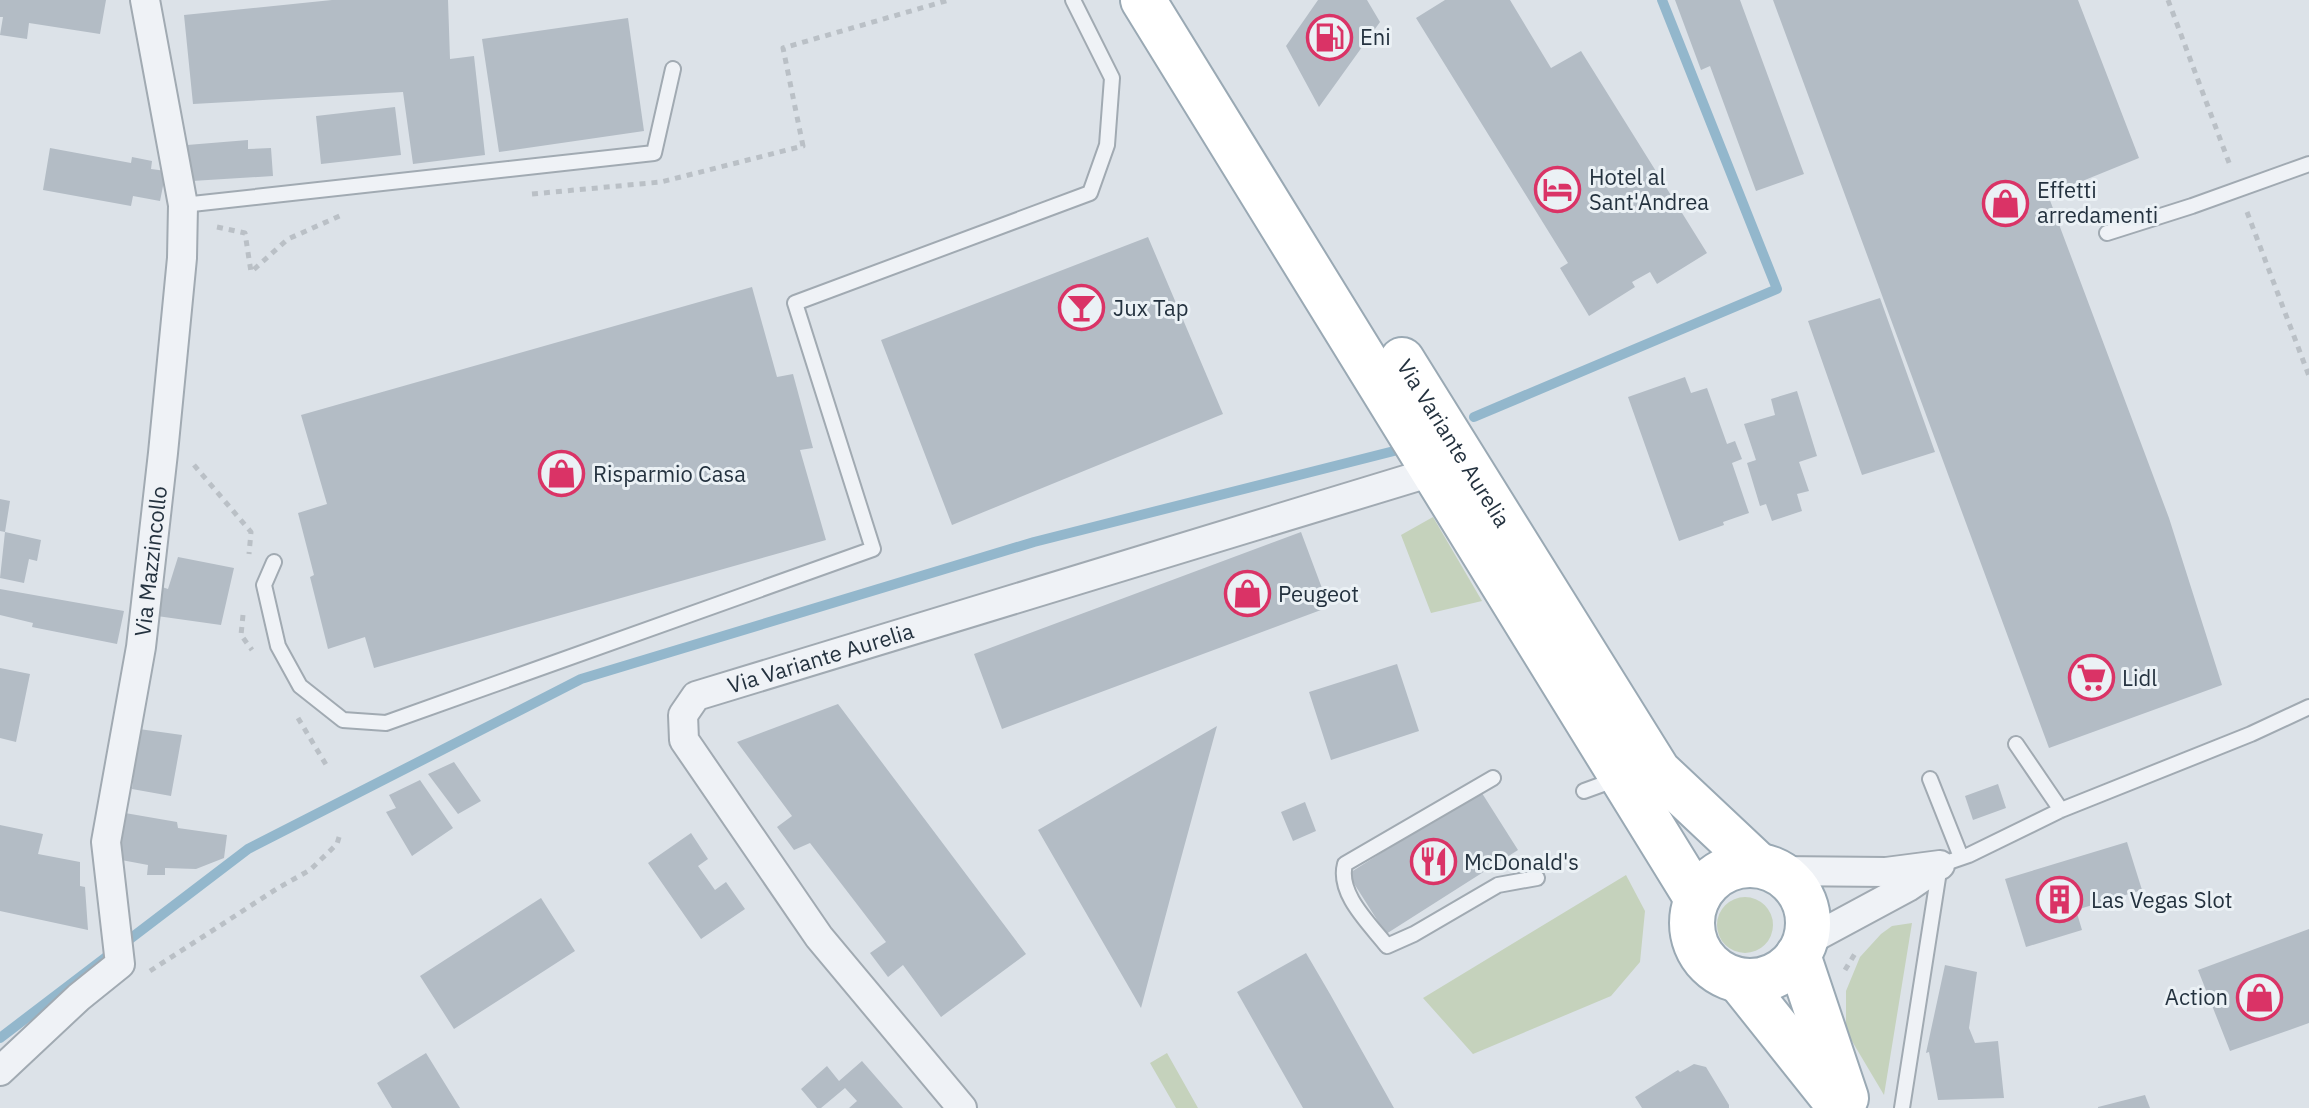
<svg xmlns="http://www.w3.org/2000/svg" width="2309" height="1108" viewBox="0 0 2309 1108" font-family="'IBM Plex Sans',sans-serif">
	<rect width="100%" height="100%" fill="#dce2e8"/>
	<!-- green -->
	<path fill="#c5d2bc" d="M1433,517L1482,601L1431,613L1401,535Z
		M1626,875L1645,911L1640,962L1611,996L1473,1054L1423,998Z
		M1717 925a28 28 0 1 1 56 0a28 28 0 1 1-56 0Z
		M1912,923L1884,1095L1846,1031V991L1860,957L1881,934L1892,926Z
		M1167,1053L1198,1108H1176L1150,1063Z"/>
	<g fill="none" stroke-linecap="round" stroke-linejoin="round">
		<!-- stream -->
		<path stroke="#93b7cc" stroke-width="10" d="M1474,417L1777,289L1662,0
			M0,1038L248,849L581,679L1034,542L1394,451"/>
	</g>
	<!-- building -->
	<path fill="#b3bcc5" d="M0,0H106L100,34L29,23L27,39L0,35L3,17H0Z
		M332,0H448L450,59L474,56L485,155L413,164L403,92L193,104L184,15Z
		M1318,0H1367L1380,22L1319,107L1286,46Z
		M1445,0H1510L1551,68L1581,51L1707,253L1657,284L1650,272L1632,282L1635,287L1589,316L1560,268L1568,263L1416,18Z
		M1675,0H1740L1804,174L1756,191L1710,66L1701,70Z
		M1773,0H2078L2139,158L2048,195L2169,518L2222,685L2049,748Z
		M628,18L644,131L499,152L482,39Z
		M395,107L401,155L321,164L316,116Z
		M248,140V149L271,148L273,176L192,181L187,145Z
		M50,148L131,163L132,157L152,161L151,169L166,171L160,201L133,196L131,206L43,190Z
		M1148,237L1223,414L952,525L881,340Z
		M752,287L777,377L793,374L813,448L800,450L826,540L374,668L365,637L328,649L310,577L314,575L298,513L327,504L301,415Z
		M1880,298L1935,452L1862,475L1808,321Z
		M1685,377L1691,393L1707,388L1727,444L1735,441L1742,459L1732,463L1749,513L1723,522L1724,525L1679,541L1628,397Z
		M1797,391L1817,456L1799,462L1809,491L1797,494L1802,511L1772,521L1766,504L1760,506L1747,463L1756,460L1744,424L1775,415L1771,399Z
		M0,499L10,501L5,532L0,531Z
		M5,532L41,540L37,561L29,559L24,583L0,578Z
		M1301,532L1329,607L1002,729L974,654Z
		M178,557L234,568L221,625L157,616L162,587L168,589Z
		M0,589L124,611L117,644L32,627L33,623L0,615Z
		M1397,664L1419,731L1331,760L1309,692Z
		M0,668L30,674L16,742L0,738Z
		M838,704L1026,954L941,1017L903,965L888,977L870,953L886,942L810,843L794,850L777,827L792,816L737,742Z
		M1217,726L1174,884L1141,1008L1038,830Z
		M139,729L182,735L171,796L132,789Z
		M454,762L481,801L458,814L428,774Z
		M420,780L453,828L412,856L386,812L396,808L389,795Z
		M1998,784L2006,808L1973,820L1965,796Z
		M1480,790L1518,850L1386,934L1348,874Z
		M1305,802L1316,831L1293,841L1281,812Z
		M125,813L177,822L178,828L227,835L224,858L196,869L165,868V875H147L148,865L116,859Z
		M0,825L43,834L38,854L80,862V886L85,887L88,930L0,911Z
		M691,833L708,859L698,866L715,890L726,882L745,909L701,939L648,863Z
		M2127,842L2142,890L2076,910L2082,930L2026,947L2005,879Z
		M541,898L575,951L454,1029L420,976Z
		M2309,929V1023L2230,1051L2198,970Z
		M1306,953L1330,994L1394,1108H1303L1237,992Z
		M1945,965L1977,972L1969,1028L1975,1043L1998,1041L2004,1098L1938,1100L1929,1052L1926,1053Z
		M426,1053L460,1108H392L377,1083Z
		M862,1061L903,1108H849L857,1101L845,1088L821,1108H817L801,1089L827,1066L839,1081Z
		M1694,1064L1706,1067L1729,1105V1108H1642L1635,1097L1678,1070L1680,1072Z
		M2145,1095L2150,1108H2098V1107Z"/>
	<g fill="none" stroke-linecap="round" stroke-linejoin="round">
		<defs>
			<path id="lane" d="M183,205L654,153L673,69
				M2107,233L2192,206L2309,164
				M274,562L264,585L278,646L300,686L343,720L386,723L873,549L795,303L1090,193L1107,145L1112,78L1073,0
				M2016,744L2061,810
				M1493,778L1345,864C1337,894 1370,924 1387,946L1414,934L1498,885L1537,878
				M1930,779L1961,857
				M1584,791L1617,779
				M1902,1108L1940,865L1969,855L2061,810L2251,734L2309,707"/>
			<g id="street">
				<path d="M1776,871L1886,872L1940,865"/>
				<path d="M1804,943L1908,887L1933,870"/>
				<path id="s1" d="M0,1071L79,997L120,964L106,842L141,647L163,453L182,258L183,205L145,0"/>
				<path id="s2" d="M962,1108L819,937L684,740L683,715L696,696L1435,471"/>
			</g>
			<g id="primary">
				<path d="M1143,0L1697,899"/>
				<path id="s3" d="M1402,360L1658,771L1758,865"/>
				<circle cx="1750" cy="923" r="58"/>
				<path d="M1798,955L1846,1098"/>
				<path d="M1739,980L1841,1108"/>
			</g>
		</defs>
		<!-- lane casing -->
		<use href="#lane" stroke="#a1aab2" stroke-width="18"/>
		<!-- street casing -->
		<use href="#street" stroke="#a1aab2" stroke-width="32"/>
		<!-- primary casing -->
		<use href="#primary" stroke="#9aa9b4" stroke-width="48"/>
		<!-- path -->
		<path stroke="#bac0c6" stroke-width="5" stroke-dasharray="6 6" stroke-linecap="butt" d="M2168,0L2231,168
			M532,194L661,182L803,146L783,48L949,0
			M2247,212L2309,376
			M217,227L245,233L251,272L288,239L344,214
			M194,465L251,532L249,554
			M243,615L241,635L252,650
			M298,718L328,768
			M1845,970L1856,952
			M150,971L278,888L310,870L337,844L340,834"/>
		<!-- lane -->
		<use href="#lane" stroke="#eff2f6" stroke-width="14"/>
		<!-- street -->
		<use href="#street" stroke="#eff2f6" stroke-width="28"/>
		<!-- primary -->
		<use href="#primary" stroke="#fff" stroke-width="44"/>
	</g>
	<!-- icons -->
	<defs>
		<symbol id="fuel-ring" viewBox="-11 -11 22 22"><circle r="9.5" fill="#ebf1f5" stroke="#da3366" stroke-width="1.5"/><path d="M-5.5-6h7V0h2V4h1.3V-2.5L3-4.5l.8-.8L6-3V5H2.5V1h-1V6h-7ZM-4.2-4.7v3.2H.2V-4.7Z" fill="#da3366"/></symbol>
		<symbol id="hotel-ring" viewBox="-11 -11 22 22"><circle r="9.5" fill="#ebf1f5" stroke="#da3366" stroke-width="1.5"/><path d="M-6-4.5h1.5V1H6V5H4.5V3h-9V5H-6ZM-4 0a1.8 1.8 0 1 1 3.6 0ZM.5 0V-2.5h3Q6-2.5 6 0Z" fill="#da3366"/></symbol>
		<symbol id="shop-ring" viewBox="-11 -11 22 22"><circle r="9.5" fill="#ebf1f5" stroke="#da3366" stroke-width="1.5"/><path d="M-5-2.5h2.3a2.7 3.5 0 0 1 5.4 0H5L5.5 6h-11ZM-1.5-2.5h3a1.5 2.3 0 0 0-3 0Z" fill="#da3366"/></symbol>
		<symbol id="bar-ring" viewBox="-11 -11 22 22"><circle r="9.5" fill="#ebf1f5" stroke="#da3366" stroke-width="1.5"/><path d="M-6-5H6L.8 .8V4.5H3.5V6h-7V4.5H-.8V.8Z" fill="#da3366"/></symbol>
		<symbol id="supermarket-ring" viewBox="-11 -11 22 22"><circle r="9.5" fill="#ebf1f5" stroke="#da3366" stroke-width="1.5"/><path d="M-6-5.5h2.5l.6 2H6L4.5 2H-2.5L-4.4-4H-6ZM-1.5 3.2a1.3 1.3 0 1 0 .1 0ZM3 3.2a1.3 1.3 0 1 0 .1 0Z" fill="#da3366"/></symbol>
		<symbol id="restaurant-ring" viewBox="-11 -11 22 22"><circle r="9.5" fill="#ebf1f5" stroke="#da3366" stroke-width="1.5"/><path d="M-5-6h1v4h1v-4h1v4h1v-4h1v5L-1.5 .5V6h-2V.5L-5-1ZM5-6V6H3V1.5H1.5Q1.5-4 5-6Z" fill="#da3366"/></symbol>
		<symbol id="building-ring" viewBox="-11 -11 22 22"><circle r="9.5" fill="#ebf1f5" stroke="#da3366" stroke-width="1.5"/><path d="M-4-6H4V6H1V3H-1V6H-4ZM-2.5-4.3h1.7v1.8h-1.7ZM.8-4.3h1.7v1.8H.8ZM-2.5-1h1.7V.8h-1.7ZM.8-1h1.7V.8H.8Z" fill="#da3366"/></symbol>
	</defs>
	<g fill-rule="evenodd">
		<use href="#fuel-ring" x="1304" y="12" width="51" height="51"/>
		<use href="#hotel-ring" x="1532" y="164" width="51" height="51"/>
		<use href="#shop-ring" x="1980" y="178" width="51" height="51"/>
		<use href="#bar-ring" x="1056" y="282" width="51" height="51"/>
		<use href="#shop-ring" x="536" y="448" width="51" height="51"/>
		<use href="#shop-ring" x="1222" y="568" width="51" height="51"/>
		<use href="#supermarket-ring" x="2066" y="652" width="51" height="51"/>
		<use href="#restaurant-ring" x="1408" y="836" width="51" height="51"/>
		<use href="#building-ring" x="2034" y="874" width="51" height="51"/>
		<use href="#shop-ring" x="2234" y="972" width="51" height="51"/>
	</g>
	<g text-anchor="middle" stroke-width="6" stroke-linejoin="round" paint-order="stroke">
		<!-- poi labels -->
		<g font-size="22" fill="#24323f" stroke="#ebf1f5" text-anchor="start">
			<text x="1360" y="45">Eni</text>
			<text x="1589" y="185">Hotel al<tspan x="1589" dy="25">Sant'Andrea</tspan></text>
			<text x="2037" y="198">Effetti<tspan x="2037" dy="25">arredamenti</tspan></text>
			<text x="1113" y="316">Jux Tap</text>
			<text x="593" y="482">Risparmio Casa</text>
			<text x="1278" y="602">Peugeot</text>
			<text x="2122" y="686">Lidl</text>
			<text x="1464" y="870">McDonald's</text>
			<text x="2091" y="908">Las Vegas Slot</text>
			<text x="2228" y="1005" text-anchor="end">Action</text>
		</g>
		<!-- street labels -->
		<g font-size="22" fill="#24323f" stroke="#ebf1f5">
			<text dy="8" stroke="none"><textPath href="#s3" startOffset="98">Via Variante Aurelia</textPath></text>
			<text dy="8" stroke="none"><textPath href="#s1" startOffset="568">Via Mazzincollo</textPath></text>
			<text dy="8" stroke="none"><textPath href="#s2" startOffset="640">Via Variante Aurelia</textPath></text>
		</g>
	</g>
</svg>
